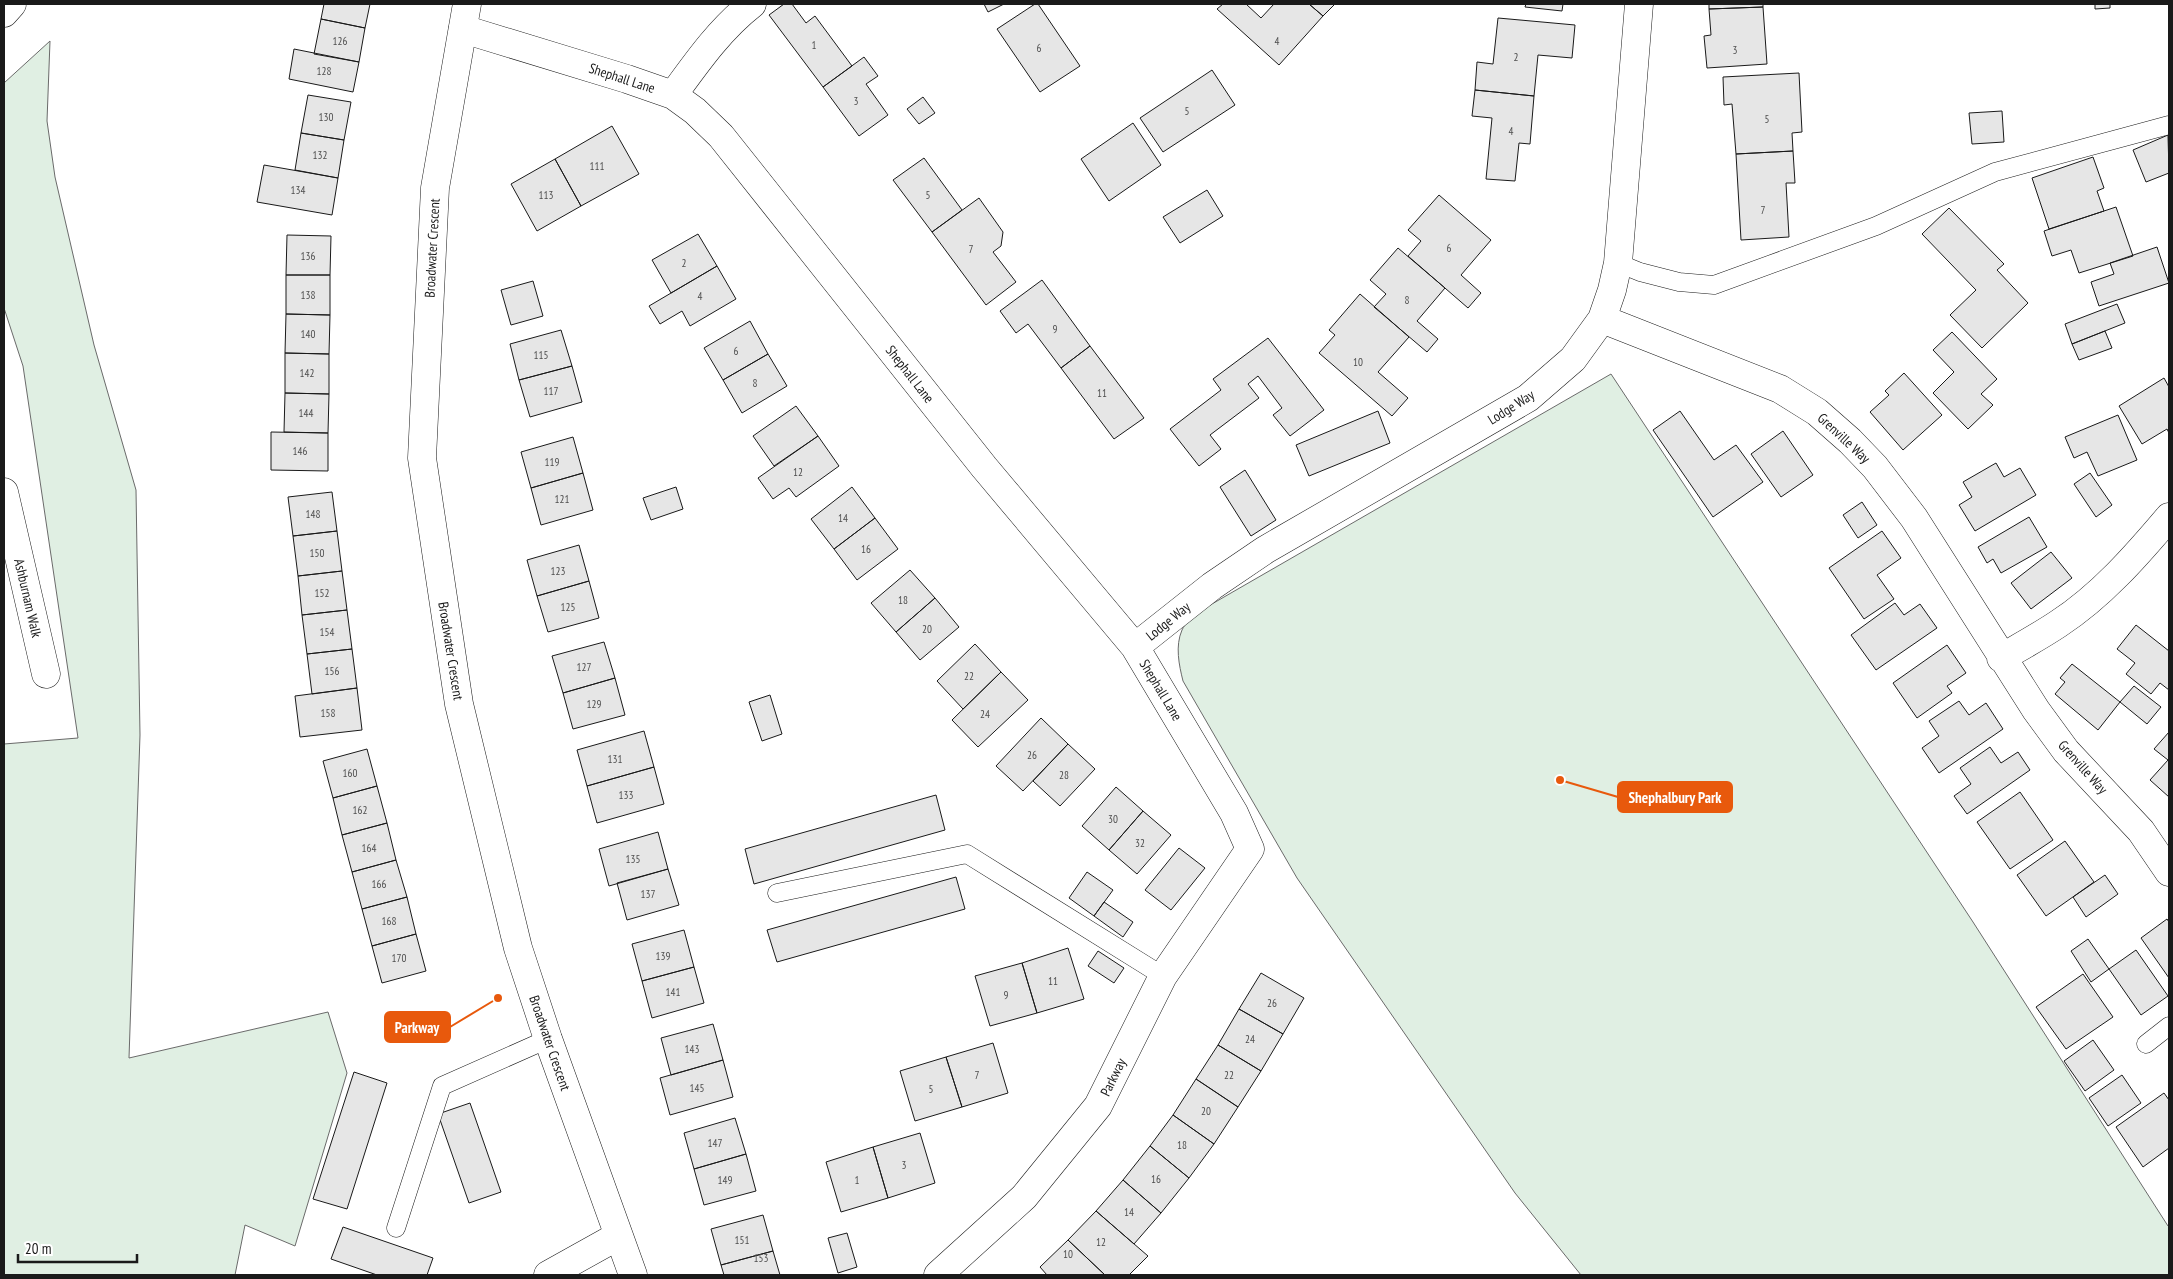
<svg xmlns="http://www.w3.org/2000/svg" width="2173" height="1279" viewBox="0 0 2173 1279" font-family="'PT Sans Narrow',sans-serif">
	<rect width="100%" height="100%" fill="#fff"/>
	<!-- green -->
	<path fill="#e0efe3" stroke="#6a6a6a" d="M50,41L47,121L55,177L94,345L136,490L140,735L129,1058L328,1012L347,1073L295,1246L245,1225L235,1275H4V744L78,738L23,366L4,308V83Z
		M1611,374L1973,922L2168,1226L2169,1225V1275H1581L1515,1193L1297,878L1183,681C1179,665 1175,646 1182,630C1185,623 1193,617 1198,612Z"/>
	<!-- building -->
	<path fill="#e6e6e6" stroke="#1a1a1a" d="M324,4H370L365,28L321,19Z
		M784,4H792L806,23L815,16L852,66L823,87L769,15Z
		M984,4H1004L988,12Z
		M1035,4H1038L1080,66L1040,92L997,29Z
		M1223,4H1246L1261,18L1274,4H1309L1323,16L1279,65L1217,9Z
		M1309,4H1335L1323,16Z
		M1526,4H1563L1562,11L1525,7Z
		M1709,4H1763V7L1709,9Z
		M2095,4H2110V8L2095,9Z
		M1763,7L1767,64L1707,68L1704,36L1711,35L1709,9Z
		M1498,18L1575,25L1572,58L1538,55L1534,96L1475,90L1477,62L1493,64Z
		M321,19L365,28L359,62L314,54Z
		M294,49L359,62L353,92L289,79Z
		M864,57L878,76L866,84L888,115L859,136L823,87Z
		M1212,70L1235,105L1163,152L1140,118Z
		M1799,73L1802,132L1792,133L1793,151L1736,154L1732,104L1724,105L1723,77Z
		M1475,90L1534,96L1530,144L1519,143L1515,181L1486,179L1492,118L1472,116Z
		M308,95L351,102L344,140L301,133Z
		M923,97L935,113L919,124L907,109Z
		M2002,111L2004,142L1972,144L1969,113Z
		M1133,123L1161,165L1109,201L1081,159Z
		M612,126L639,174L581,206L555,159Z
		M301,133L344,140L338,178L295,170Z
		M2168,135L2169,173L2146,182L2133,150Z
		M1793,151L1795,183H1786L1789,237L1741,240L1736,154Z
		M2093,157L2104,188L2097,191L2104,211L2049,229L2032,178Z
		M924,158L962,210L932,232L893,180Z
		M555,159L581,206L537,231L511,184Z
		M264,165L338,178L332,215L257,202Z
		M1207,190L1223,216L1180,243L1163,217Z
		M1439,195L1491,240L1461,275L1481,293L1468,308L1408,256L1421,241L1408,230Z
		M979,198L1003,232L1001,246L993,252L1016,282L986,305L932,232Z
		M2116,207L2133,256L2079,273L2071,250L2052,256L2044,231Z
		M1949,208L2004,264L1997,270L2028,303L1982,348L1950,315L1976,290L1922,234Z
		M698,234L717,266L671,293L652,260Z
		M287,235L331,236L330,275H286Z
		M2157,247L2169,283L2099,306L2091,282L2114,274L2110,263Z
		M1398,248L1445,288L1417,321L1438,339L1427,352L1374,307L1386,294L1370,280Z
		M717,266L736,299L690,326L682,311L660,324L649,306Z
		M286,275H330V315L286,314Z
		M1042,280L1090,346L1061,368L1028,324L1016,333L1000,311Z
		M533,281L543,316L511,325L501,290Z
		M1360,294L1409,337L1378,372L1408,398L1392,416L1319,353L1335,335L1329,330Z
		M2117,304L2125,323L2072,344L2065,324Z
		M286,314L330,315L329,354L285,353Z
		M750,321L768,354L723,380L704,348Z
		M561,330L572,366L519,380L510,344Z
		M2105,331L2112,348L2079,360L2072,344Z
		M1952,332L1997,379L1981,394L1993,405L1968,429L1933,393L1954,372L1933,350Z
		M1268,338L1324,410L1290,436L1273,415L1282,408L1258,376L1248,384L1259,398L1210,435L1221,449L1199,466L1170,429L1221,390L1213,379Z
		M1090,346L1144,418L1114,439L1061,368Z
		M285,353L329,354V394L285,393Z
		M768,354L787,386L742,413L723,380Z
		M572,366L582,402L530,417L519,380Z
		M1904,373L1942,415L1903,450L1870,412L1889,395L1885,391Z
		M2164,378L2169,387V433L2167,429L2142,444L2119,406Z
		M285,393L329,394L328,433L284,432Z
		M796,406L818,436L774,466L753,436Z
		M1378,411L1390,443L1309,476L1296,445Z
		M1680,411L1714,460L1736,445L1763,482L1713,517L1653,430Z
		M2118,415L2137,460L2098,476L2087,452L2074,458L2065,437Z
		M1783,431L1813,475L1781,497L1751,454Z
		M271,432L328,433V471L271,470Z
		M818,436L839,466L796,497L789,488L773,499L758,478Z
		M573,437L583,473L531,488L521,452Z
		M1996,463L2004,477L2020,468L2036,495L1975,531L1959,505L1972,497L1963,482Z
		M1245,470L1276,520L1251,536L1220,487Z
		M583,473L593,510L541,525L531,488Z
		M2090,473L2112,505L2096,517L2074,484Z
		M676,487L683,509L651,520L643,498Z
		M852,487L875,518L834,549L811,519Z
		M332,492L337,531L293,536L288,497Z
		M1862,502L1877,525L1858,538L1843,515Z
		M2029,517L2047,547L2001,573L1993,559L1987,563L1978,547Z
		M875,518L898,549L857,580L834,549Z
		M337,531L342,571L298,576L293,536Z
		M1882,531L1901,558L1877,575L1894,599L1864,619L1829,568Z
		M579,545L589,581L537,596L527,560Z
		M2051,552L2072,578L2031,609L2011,583Z
		M910,570L935,598L896,632L871,603Z
		M342,571L347,610L302,615L298,576Z
		M589,581L599,618L548,632L537,596Z
		M935,598L959,627L920,660L896,632Z
		M1895,603L1904,615L1920,604L1937,628L1876,670L1851,635Z
		M347,610L352,649L307,654L302,615Z
		M2136,625L2169,651V690L2160,683L2151,694L2126,674L2135,663L2117,649Z
		M604,642L615,678L563,693L552,656Z
		M975,644L1001,672L963,709L937,681Z
		M1947,645L1966,673L1947,686L1952,693L1917,718L1893,683Z
		M352,649L357,688L312,694L307,654Z
		M2072,664L2120,702L2098,730L2055,694L2065,682L2060,678Z
		M1001,672L1028,700L978,747L952,720Z
		M615,678L625,715L573,729L563,693Z
		M2134,686L2161,707L2147,724L2120,702Z
		M357,688L362,730L300,737L295,696Z
		M770,695L782,734L762,741L749,702Z
		M1959,701L1969,715L1986,703L2003,729L1939,773L1922,748L1939,736L1929,721Z
		M1041,718L1068,744L1023,791L996,766Z
		M644,731L654,767L587,786L577,750Z
		M2169,732V797L2150,780L2168,760L2154,749Z
		M1068,744L1095,769L1060,806L1033,781Z
		M1990,747L2001,763L2018,752L2030,770L1967,814L1954,796L1971,784L1960,768Z
		M367,749L377,786L333,798L323,761Z
		M654,767L664,804L597,823L587,786Z
		M377,786L387,823L342,835L333,798Z
		M1116,787L1143,811L1109,850L1082,826Z
		M2020,792L2053,840L2010,869L1977,822Z
		M936,795L945,830L754,884L745,849Z
		M1143,811L1171,835L1137,874L1109,850Z
		M387,823L396,860L352,872L342,835Z
		M658,832L668,869L609,886L599,849Z
		M2065,841L2094,882L2046,916L2017,875Z
		M1179,848L1205,868L1171,910L1145,890Z
		M396,860L407,897L362,909L352,872Z
		M668,869L679,905L627,920L617,883Z
		M1087,872L1113,890L1094,916L1069,898Z
		M2105,875L2118,894L2086,917L2073,897Z
		M956,877L965,909L777,962L767,930Z
		M407,897L416,934L372,946L362,909Z
		M1104,902L1133,922L1123,937L1094,916Z
		M2167,919L2169,922V978L2141,938Z
		M684,930L694,967L642,981L632,944Z
		M416,934L426,971L382,983L372,946Z
		M2088,939L2109,969L2091,982L2071,951Z
		M1068,948L1084,999L1037,1013L1022,963Z
		M2136,950L2168,996L2141,1015L2109,969Z
		M1098,951L1124,968L1114,983L1088,966Z
		M1022,963L1037,1013L990,1026L975,976Z
		M694,967L704,1003L652,1018L642,981Z
		M1261,973L1304,998L1283,1034L1239,1009Z
		M2083,974L2113,1017L2066,1049L2036,1007Z
		M1239,1009L1283,1034L1261,1071L1218,1045Z
		M713,1024L723,1060L671,1075L661,1038Z
		M2093,1040L2114,1070L2085,1091L2064,1061Z
		M993,1043L1008,1093L962,1107L946,1057Z
		M1218,1045L1261,1071L1238,1107L1196,1079Z
		M946,1057L962,1107L915,1121L900,1071Z
		M723,1060L733,1097L670,1115L660,1078Z
		M354,1072L387,1083L347,1209L313,1199Z
		M2122,1075L2141,1103L2108,1126L2089,1098Z
		M1196,1079L1238,1107L1214,1144L1173,1115Z
		M2164,1093L2169,1100V1148L2143,1167L2116,1127Z
		M470,1103L501,1192L469,1203L438,1114Z
		M1173,1115L1214,1144L1189,1178L1150,1146Z
		M735,1118L746,1154L694,1169L684,1133Z
		M920,1133L935,1183L888,1198L873,1147Z
		M1150,1146L1189,1178L1161,1213L1123,1180Z
		M873,1147L888,1198L841,1212L826,1162Z
		M746,1154L756,1191L704,1205L694,1169Z
		M1123,1180L1161,1213L1134,1244L1096,1211Z
		M1096,1211L1148,1256L1129,1275H1105L1068,1240Z
		M763,1215L773,1251L721,1265L711,1229Z
		M343,1227L433,1258L427,1275H377L331,1259Z
		M847,1233L857,1267L838,1273L828,1238Z
		M1068,1240L1105,1275H1047L1040,1267Z
		M773,1251L780,1275H724L721,1265Z"/>
	<g fill="none" stroke-linecap="round" stroke-linejoin="round">
		<defs>
			<path id="service" d="M1618,263L1640,272L1679,282L1714,285L1876,226L1995,172L2169,125
				M777,893L967,854L1163,976
				M2146,1044L2169,1026
				M396,1228L442,1086L548,1039"/>
			<path id="minor" d="M4,13L12,4
				M463,29L627,79L673,95L695,111L721,136L984,467L1135,647L1234,813L1250,849L1163,976L1098,1106L1024,1197L938,1275
				M673,95C697,62 720,29 752,4
				M1602,319L1780,389L1817,412L1850,441L1875,467L1914,518L2036,710L2066,751L2141,831L2169,872
				M4,492L46,674
				M1135,647L1212,586L1265,550L1528,398L1573,359L1602,319L1612,290L1618,263L1639,4
				M2001,658C2020,647 2040,636 2058,624C2101,596 2136,556 2169,517
				M548,1275L618,1236"/>
			<path id="tertiary" d="M467,4L435,188L422,458L459,704L518,948L548,1039L633,1275"/>
		</defs>
		<!-- service casing -->
		<use href="#service" stroke="#1a1a1a" stroke-width="19"/>
		<!-- minor casing -->
		<use href="#minor" stroke="#1a1a1a" stroke-width="29"/>
		<!-- tertiary casing -->
		<use href="#tertiary" stroke="#1a1a1a" stroke-width="29"/>
		<!-- service -->
		<use href="#service" stroke="#fff" stroke-width="18"/>
		<!-- minor -->
		<use href="#minor" stroke="#fff" stroke-width="28"/>
		<!-- tertiary -->
		<use href="#tertiary" stroke="#fff" stroke-width="28"/>
	</g>
	<g text-anchor="middle" stroke-width="4" stroke-linejoin="round" paint-order="stroke">
		<!-- number labels -->
		<g font-size="11" fill="#4d4d4d">
			<text x="340" y="45">126</text>
			<text x="1277" y="45">4</text>
			<text x="814" y="49">1</text>
			<text x="1039" y="52">6</text>
			<text x="1735" y="54">3</text>
			<text x="1516" y="61">2</text>
			<text x="324" y="75">128</text>
			<text x="856" y="105">3</text>
			<text x="1187" y="115">5</text>
			<text x="326" y="121">130</text>
			<text x="1767" y="123">5</text>
			<text x="1511" y="135">4</text>
			<text x="320" y="159">132</text>
			<text x="597" y="170">111</text>
			<text x="298" y="194">134</text>
			<text x="546" y="199">113</text>
			<text x="928" y="199">5</text>
			<text x="1763" y="214">7</text>
			<text x="1449" y="252">6</text>
			<text x="971" y="253">7</text>
			<text x="308" y="260">136</text>
			<text x="684" y="267">2</text>
			<text x="308" y="299">138</text>
			<text x="700" y="300">4</text>
			<text x="1407" y="304">8</text>
			<text x="1055" y="333">9</text>
			<text x="308" y="338">140</text>
			<text x="736" y="355">6</text>
			<text x="541" y="359">115</text>
			<text x="1358" y="366">10</text>
			<text x="307" y="377">142</text>
			<text x="755" y="387">8</text>
			<text x="551" y="395">117</text>
			<text x="1102" y="397">11</text>
			<text x="306" y="417">144</text>
			<text x="300" y="455">146</text>
			<text x="552" y="466">119</text>
			<text x="798" y="476">12</text>
			<text x="562" y="503">121</text>
			<text x="313" y="518">148</text>
			<text x="843" y="522">14</text>
			<text x="866" y="553">16</text>
			<text x="317" y="557">150</text>
			<text x="558" y="575">123</text>
			<text x="322" y="597">152</text>
			<text x="903" y="604">18</text>
			<text x="568" y="611">125</text>
			<text x="927" y="633">20</text>
			<text x="327" y="636">154</text>
			<text x="584" y="671">127</text>
			<text x="332" y="675">156</text>
			<text x="969" y="680">22</text>
			<text x="594" y="708">129</text>
			<text x="328" y="717">158</text>
			<text x="985" y="718">24</text>
			<text x="1032" y="759">26</text>
			<text x="615" y="763">131</text>
			<text x="350" y="777">160</text>
			<text x="1064" y="779">28</text>
			<text x="626" y="799">133</text>
			<text x="360" y="814">162</text>
			<text x="1113" y="823">30</text>
			<text x="1140" y="847">32</text>
			<text x="369" y="852">164</text>
			<text x="633" y="863">135</text>
			<text x="379" y="888">166</text>
			<text x="648" y="898">137</text>
			<text x="389" y="925">168</text>
			<text x="663" y="960">139</text>
			<text x="399" y="962">170</text>
			<text x="1053" y="985">11</text>
			<text x="673" y="996">141</text>
			<text x="1006" y="999">9</text>
			<text x="1272" y="1007">26</text>
			<text x="1250" y="1043">24</text>
			<text x="692" y="1053">143</text>
			<text x="977" y="1079">7</text>
			<text x="1229" y="1079">22</text>
			<text x="697" y="1092">145</text>
			<text x="931" y="1093">5</text>
			<text x="1206" y="1115">20</text>
			<text x="715" y="1147">147</text>
			<text x="1182" y="1149">18</text>
			<text x="904" y="1169">3</text>
			<text x="1156" y="1183">16</text>
			<text x="725" y="1184">149</text>
			<text x="857" y="1184">1</text>
			<text x="1129" y="1216">14</text>
			<text x="742" y="1244">151</text>
			<text x="1101" y="1246">12</text>
			<text x="1068" y="1258">10</text>
			<text x="761" y="1262">153</text>
		</g>
		<!-- street labels -->
		<g font-size="14" fill="#1a1a1a" stroke="#fff">
			<text transform="translate(622 78) rotate(18)" y="5">Shephall Lane</text>
			<text transform="translate(432 248) rotate(-87)" y="5">Broadwater Crescent</text>
			<text transform="translate(910 374) rotate(52)" y="5">Shephall Lane</text>
			<text transform="translate(1511 407) rotate(-32)" y="5">Lodge Way</text>
			<text transform="translate(1844 438) rotate(43)" y="5">Grenville Way</text>
			<text transform="translate(28 598) rotate(77)" y="5">Ashburnam Walk</text>
			<text transform="translate(1168 621) rotate(-39)" y="5">Lodge Way</text>
			<text transform="translate(451 651) rotate(81)" y="5">Broadwater Crescent</text>
			<text transform="translate(1161 690) rotate(59)" y="5">Shephall Lane</text>
			<text transform="translate(2083 767) rotate(48)" y="5">Grenville Way</text>
			<text transform="translate(550 1043) rotate(71)" y="5">Broadwater Crescent</text>
			<text transform="translate(1113 1077) rotate(-64)" y="5">Parkway</text>
		</g>
	</g>
	<!-- callouts -->
	<path fill="none" stroke="#e8590c" stroke-width="2" d="M1560 780L1618 797M498 998L450 1027"/>
	<g fill="#e8590c" stroke="#fff" stroke-width="2">
		<circle cx="1560" cy="780" r="5"/>
		<circle cx="498" cy="998" r="5"/>
	</g>
	<g fill="#e8590c" stroke="#e8590c" stroke-width="2">
		<rect x="1618" y="782" width="114" height="30" rx="5"/>
		<rect x="385" y="1012" width="65" height="30" rx="5"/>
	</g>
	<g font-size="15" text-anchor="middle" font-weight="bold" fill="#fff">
		<text x="1675" y="803">Shephalbury Park</text>
		<text x="417" y="1033">Parkway</text>
	</g>
	<!-- border -->
	<rect width="2173" height="1279" fill="none" stroke="#1a1a1a" stroke-width="10"/>
	<!-- scale -->
	<path d="M18 1254v8h119v-8" fill="none" stroke="#1a1a1a" stroke-width="2.5"/>
	<text x="25" y="1254" font-size="15" fill="#1a1a1a" stroke="#ffffff" stroke-width="4" paint-order="stroke">20 m</text>
</svg>
